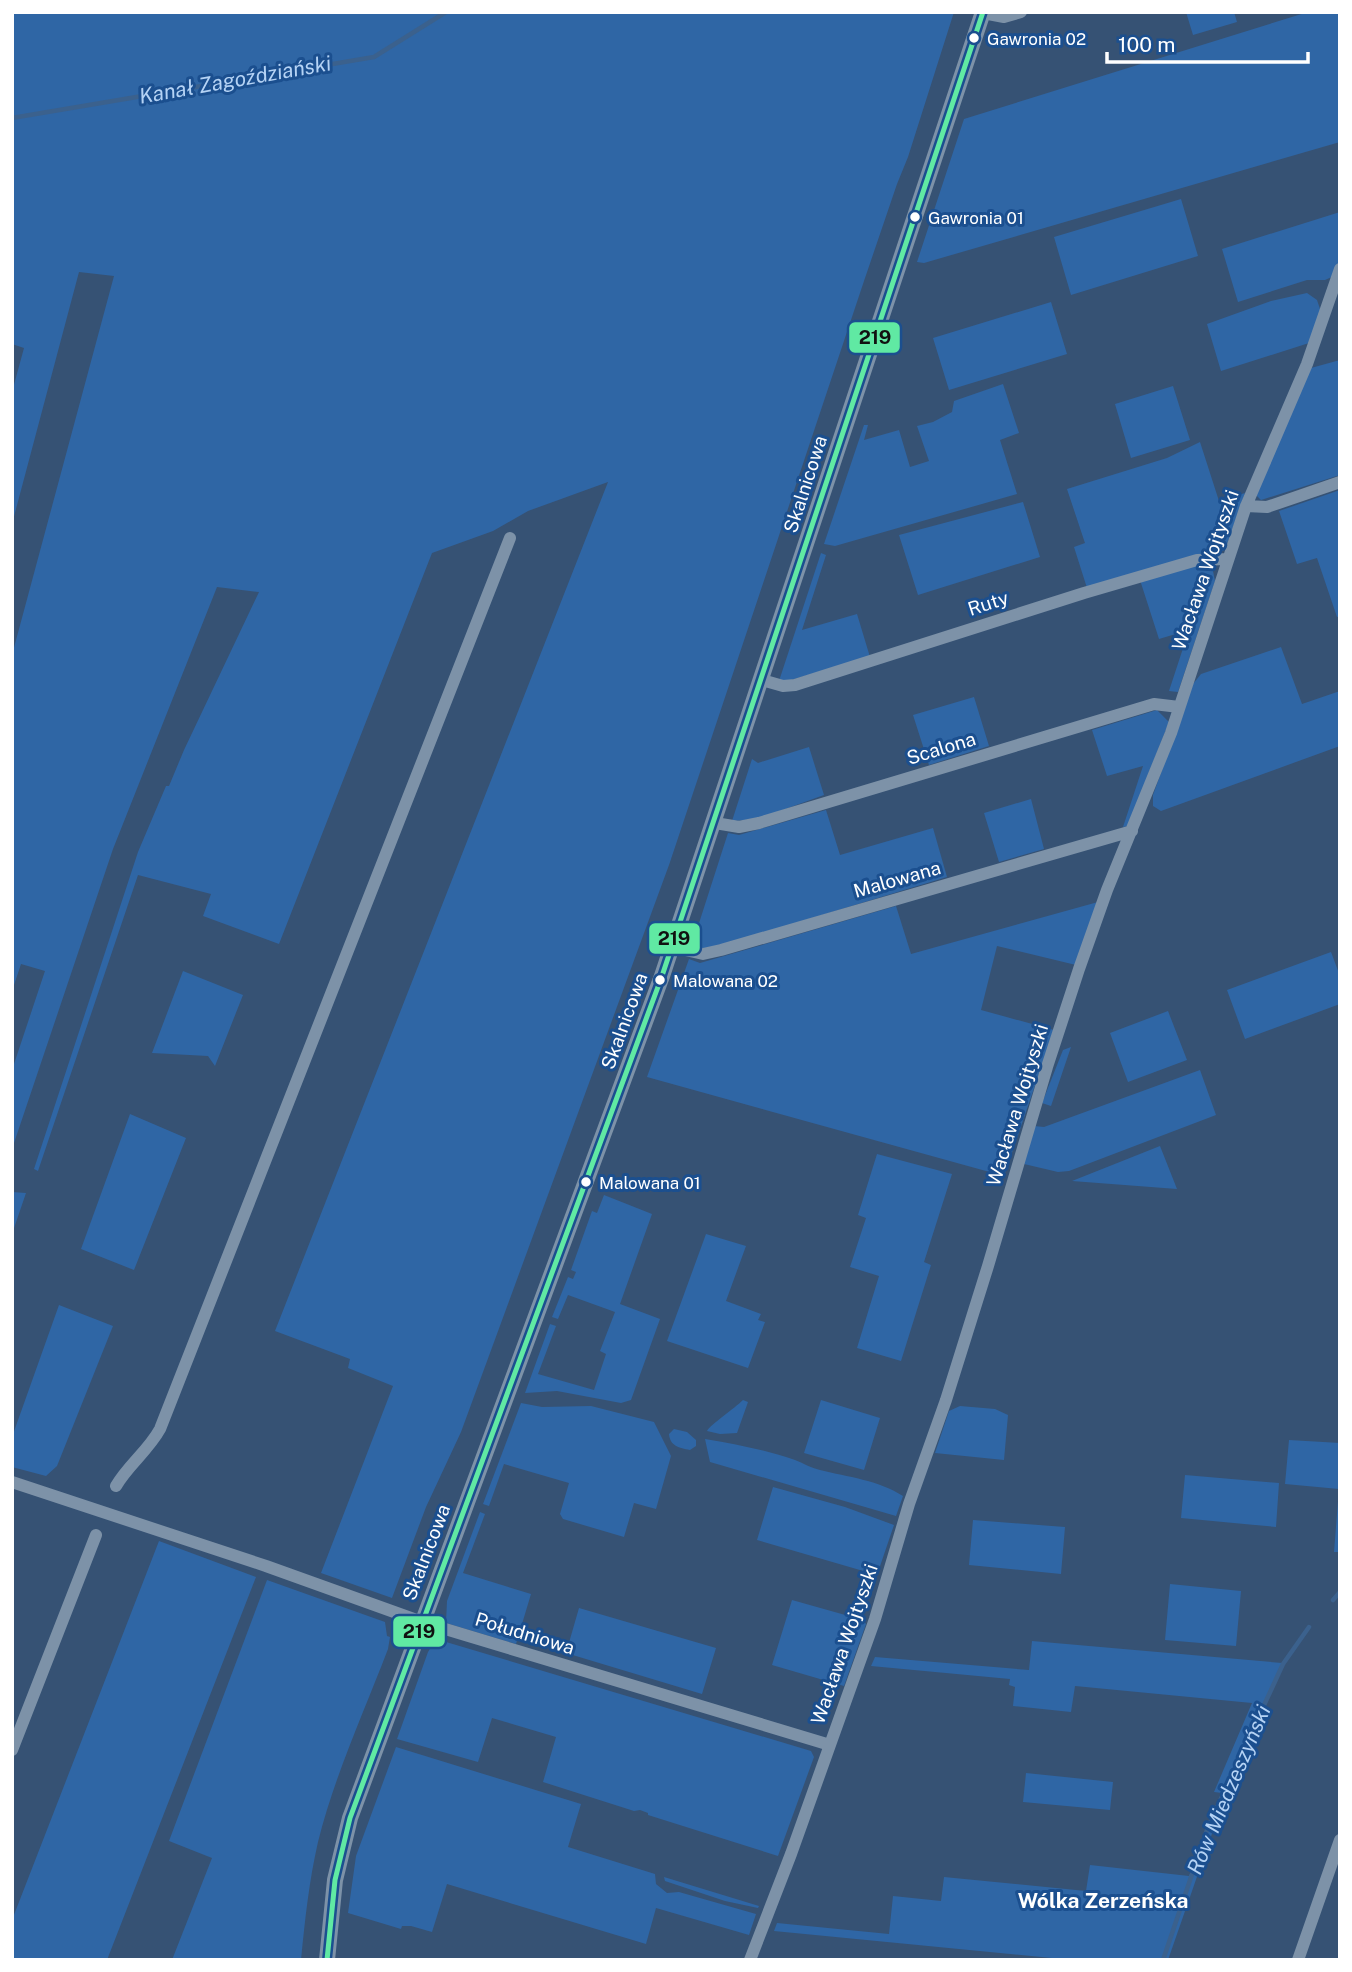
<svg xmlns="http://www.w3.org/2000/svg" width="1352" height="1972" viewBox="0 0 1352 1972" font-family="'Public Sans',sans-serif">
	<rect width="100%" height="100%" fill="#365274"/>
	<!-- green -->
	<path fill="#2f66a5" d="M12,12H954L908,157L897,184L864,281L669,865L461,1432L426,1507L392,1598L321,1573L393,1386L348,1368L350,1359L275,1331L608,482L528,511L493,531L432,553L279,944L203,916L211,894L138,875L38,1171L34,1169L138,852L166,786H169L184,750L259,592L217,587L113,849L12,1149V1070L45,971L21,964L12,991V655L114,276L79,272L12,524V392L24,348L12,344Z
		M1186,12H1234L1237,22L1193,35Z
		M1308,12H1340V142L924,263L917,262L964,119Z
		M1181,199L1198,256L1071,295L1054,237Z
		M1340,212V256L1334,276L1325,280H1307L1238,302L1222,249Z
		M1307,293L1317,300L1321,312L1309,343L1221,371L1207,324L1271,301Z
		M1051,302L1067,354L949,390L933,338Z
		M1340,360V475L1261,500L1256,495L1311,368Z
		M1003,384L1019,433L1000,440L1017,494L835,546L824,544L864,425H868L864,440L899,430L910,467L929,461L917,426L933,422L952,412L954,401Z
		M1173,386L1190,440L1131,458L1115,404Z
		M1200,442L1219,501L1245,493L1225,550L1087,588L1074,547L1085,543L1067,489L1167,458Z
		M1340,490V616L1337,617L1317,558L1297,564L1279,511Z
		M1023,502L1040,557L918,595L899,535Z
		M821,553L826,555L802,630L857,614L870,657L784,682L779,681Z
		M1193,565H1205L1213,571L1215,581L1178,692L1169,691L1189,630L1159,639L1140,580Z
		M1281,647L1302,704L1340,691V746L1161,811L1153,806V795L1193,684L1201,674Z
		M974,697L989,746L929,765L913,715Z
		M1157,710L1169,722L1128,826L1123,827L1143,766L1107,776L1092,730Z
		M809,747L824,795L758,819L732,821L752,759L758,763Z
		M1031,799L1044,849L999,862L984,813Z
		M826,810L840,855L933,828L947,877L720,946L703,949L691,948L728,833L739,835Z
		M1098,902L1076,965L997,946L981,1010L1054,1030L1004,1176L647,1077L689,959L700,963L896,906L911,954Z
		M1331,952L1340,976V1004L1245,1039L1227,990Z
		M183,971L243,995L215,1066L208,1056L152,1053Z
		M1168,1011L1187,1060L1128,1082L1110,1033Z
		M1071,1047L1051,1106L1042,1103L1063,1050Z
		M1200,1070L1216,1115L1069,1171L1058,1172L1024,1164L1034,1126L1044,1127Z
		M130,1114L186,1138L134,1270L81,1249Z
		M1160,1146L1177,1189L1072,1181Z
		M877,1154L952,1174L924,1262L931,1265L901,1361L857,1348L879,1276L850,1267L866,1218L858,1215Z
		M12,1192L26,1193L12,1234Z
		M604,1195L652,1214L620,1304L660,1319L631,1400L621,1403L557,1391L525,1393L550,1324L556,1326L538,1374L594,1390L606,1354L600,1351L615,1312L568,1295L558,1319L552,1317L568,1277L573,1279L576,1272L571,1270L592,1211L597,1213Z
		M706,1234L746,1246L726,1301L761,1314L758,1320L765,1322L748,1368L667,1341Z
		M59,1305L113,1326L57,1466L46,1476L12,1467V1437Z
		M743,1400L748,1402L737,1433L720,1434L707,1431C710,1425 735,1408 743,1400Z
		M821,1400L880,1418L864,1470L804,1453Z
		M521,1403L542,1407L591,1406L654,1422L671,1456L656,1509L634,1503L624,1537L563,1519L560,1514L569,1483L504,1464L489,1506L483,1504Z
		M960,1406L995,1409L1008,1415L1004,1460L935,1453L949,1411Z
		M674,1429L687,1432L696,1440V1446L690,1450C679,1448 670,1446 669,1434Z
		M705,1439C735,1444 766,1450 795,1460C803,1463 811,1468 820,1470C848,1477 878,1480 903,1496L896,1516L710,1462Z
		M1289,1440L1340,1443V1552H1334L1339,1489L1285,1484Z
		M1185,1475L1279,1483L1276,1527L1181,1518Z
		M773,1487L845,1507L894,1525L877,1575L757,1540Z
		M480,1512L485,1514L463,1573L531,1594L516,1644L446,1623L447,1601Z
		M973,1520L1065,1527L1061,1574L969,1565Z
		M159,1541L256,1577L107,1960H12V1920Z
		M267,1580L385,1622L387,1636L390,1637L388,1649C364,1712 334,1777 318,1842C309,1881 305,1920 301,1960H172L212,1858L169,1841Z
		M1170,1584L1241,1591L1236,1646L1165,1640Z
		M792,1600L863,1620L866,1624L844,1686L772,1665Z
		M579,1608L716,1648L702,1694L566,1653Z
		M436,1639L811,1751L814,1757L778,1856L648,1815V1813L640,1810L634,1811L543,1782L556,1737L492,1718L478,1762L397,1739L428,1652Z
		M1032,1641L1282,1663L1231,1794L1215,1825L1168,1960H1072L774,1931L777,1923L889,1934L893,1896L941,1901L944,1877L1086,1891L1090,1865L1189,1876L1222,1793L1214,1792L1252,1703L1075,1686L1071,1712L1013,1706L1015,1687L1009,1685L1010,1679L871,1666L875,1657L1029,1670Z
		M396,1747L581,1804L568,1847L655,1874L656,1884L667,1893L679,1892L756,1914L749,1935L656,1908L646,1944L447,1884L432,1932L411,1926H402L401,1929L348,1913L356,1856Z
		M1026,1773L1113,1782L1110,1810L1023,1802Z
		M664,1877L759,1906L758,1908L725,1901L665,1881Z"/>
	<g fill="none" stroke-linecap="round" stroke-linejoin="round">
		<!-- stream -->
		<path stroke="#3b618d" stroke-width="4.5" d="M12,118L374,57L446,12
			M1333,1600L1340,1592
			M1163,1960L1208,1827L1283,1664L1309,1627"/>
		<!-- minor -->
		<path stroke="#7d92a8" stroke-width="12" d="M983,13L1004,17L1021,12
			M1246,506L1267,507L1340,482
			M762,680L783,686L795,685L1084,593L1197,560L1227,559
			M715,823L739,827L759,823L1154,704L1179,707
			M672,947L703,954L721,950L1132,831
			M12,1482L266,1566L422,1622L830,1745
			M116,1486C128,1465 148,1451 160,1429L510,538
			M12,1750L96,1535
			M750,1960L791,1854L875,1619L909,1504L946,1400L988,1266L1047,1067L1079,969L1107,890L1171,733L1246,506L1307,364L1340,269
			M1298,1960L1340,1840"/>
		<!-- tertiary -->
		<path stroke="#7d92a8" stroke-width="16" d="M327,1960L335,1880L350,1818L662,976L983,12"/>
		<defs>
			<path id="bus-1" d="M327,1960L335,1880L350,1818L662,976L983,12"/>
		</defs>
		<!-- bus-1 casing -->
		<use href="#bus-1" stroke="#1b4f8f" stroke-width="10"/>
		<!-- bus-1 -->
		<use href="#bus-1" stroke="#60e9a3" stroke-width="5"/>
	</g>
	<!-- markers -->
	<g fill="#fff" stroke="#1b4f8f" stroke-width="2.5">
		<circle cx="974" cy="38" r="6"/>
		<circle cx="915" cy="217" r="6"/>
		<circle cx="660" cy="980" r="6"/>
		<circle cx="586" cy="1182" r="6"/>
	</g>
	<g text-anchor="middle" stroke-width="6" stroke-linejoin="round" paint-order="stroke">
		<!-- bus labels -->
		<g font-size="17" fill="#fff" stroke="#1b4f8f" text-anchor="start">
			<text x="987" y="45">Gawronia 02</text>
			<text x="928" y="224">Gawronia 01</text>
			<text x="673" y="987">Malowana 02</text>
			<text x="599" y="1189">Malowana 01</text>
		</g>
		<!-- street labels -->
		<g font-size="19" fill="#fff" stroke="#1b4f8f">
			<text transform="translate(805 484) rotate(-72)" y="7">Skalnicowa</text>
			<text transform="translate(1205 570) rotate(-71)" y="7">Wacława Wojtyszki</text>
			<text transform="translate(988 603) rotate(-18)" y="7">Ruty</text>
			<text transform="translate(941 748) rotate(-17)" y="7">Scalona</text>
			<text transform="translate(897 879) rotate(-16)" y="7">Malowana</text>
			<text transform="translate(624 1021) rotate(-70)" y="7">Skalnicowa</text>
			<text transform="translate(1017 1105) rotate(-73)" y="7">Wacława Wojtyszki</text>
			<text transform="translate(426 1552) rotate(-69)" y="7">Skalnicowa</text>
			<text transform="translate(525 1633) rotate(17)" y="7">Południowa</text>
			<text transform="translate(844 1644) rotate(-71)" y="7">Wacława Wojtyszki</text>
		</g>
		<!-- water labels -->
		<g font-size="21" font-style="italic" fill="#b5d3f5" stroke="#1b4f8f">
			<text transform="translate(235 80) rotate(-10)" y="7">Kanał Zagoździański</text>
			<text transform="translate(1229 1790) rotate(-67)" y="7">Rów Miedzeszyński</text>
		</g>
		<!-- neighbourhood labels -->
		<g font-size="21" font-weight="bold" fill="#fff" stroke="#1b4f8f">
			<text x="1103" y="1908">Wólka Zerzeńska</text>
		</g>
	</g>
	<g stroke="#1b4f8f" stroke-width="2.5">
		<rect x="848" y="321" width="53" height="33" rx="7" fill="#60e9a3"/>
		<rect x="648" y="922" width="53" height="33" rx="7" fill="#60e9a3"/>
		<rect x="392" y="1615" width="54" height="33" rx="7" fill="#60e9a3"/>
	</g>
	<g font-size="19" text-anchor="middle" font-weight="bold" fill="#111">
		<text x="875" y="344">219</text>
		<text x="674" y="945">219</text>
		<text x="419" y="1638">219</text>
	</g>
	<!-- border -->
	<rect width="1352" height="1972" fill="none" stroke="#ffffff" stroke-width="28"/>
	<!-- scale -->
	<path d="M1107 52v10h201v-10" fill="none" stroke="#ffffff" stroke-width="3.5"/>
	<text x="1118" y="52" font-size="21" fill="#ffffff" stroke="#1b4f8f" stroke-width="5" paint-order="stroke">100 m</text>
</svg>
